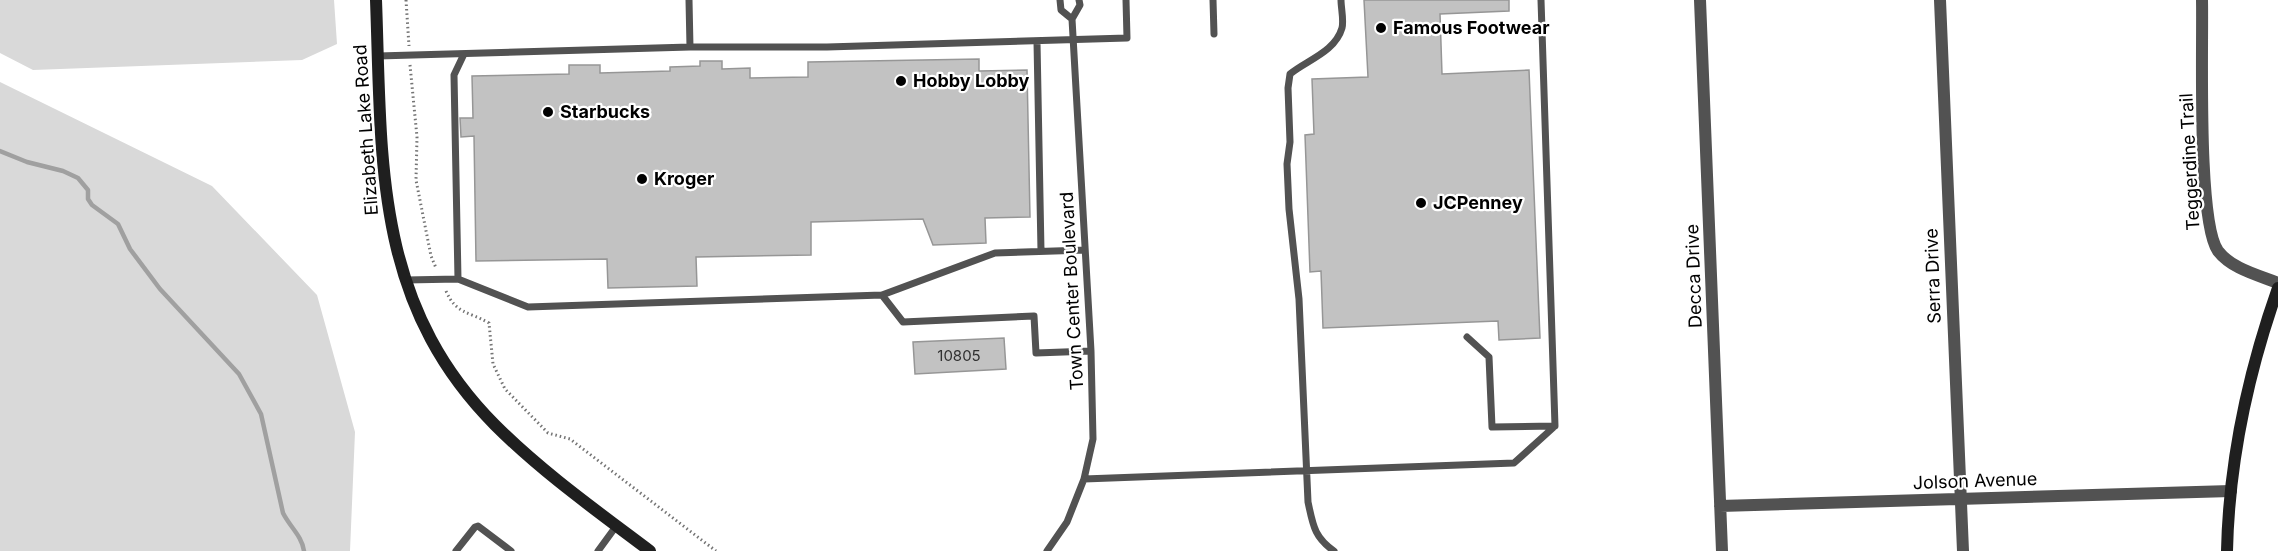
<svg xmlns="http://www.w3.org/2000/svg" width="2278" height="551" viewBox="0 0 2278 551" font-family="Inter,sans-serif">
	<rect width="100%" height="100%" fill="#fff"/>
	<!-- green -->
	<path fill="#d9d9d9" d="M0,0H334L337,44L302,60L33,70L0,53Z
		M0,82L212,186L317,295L355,432L350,551H0Z"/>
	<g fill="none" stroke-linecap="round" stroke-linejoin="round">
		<!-- stream -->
		<path stroke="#a0a0a0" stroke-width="4.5" d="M0,151L27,162L63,171L78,178L88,190V199L92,205L118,224L130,249L160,289L239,374L261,414L283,513C290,527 302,536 304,551"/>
	</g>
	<!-- building -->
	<path fill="#c2c2c2" stroke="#969696" stroke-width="1.5" d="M1364,0H1509V11L1440,14L1442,74L1529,70L1540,338L1499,340L1498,321L1323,328L1321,271L1310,272L1305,135L1314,134L1312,79L1368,77Z
		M979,59V71L1027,70L1030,217L985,218L986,243L933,245L923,219L811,222V255L696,257L697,286L608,288L607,259L476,261L474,136L461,137L460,118H473L472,76L569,74V65H600V73L670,71V67L700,66V61H722V69L750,68V78L808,77V62Z
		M1004,338L1006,369L915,374L913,342Z"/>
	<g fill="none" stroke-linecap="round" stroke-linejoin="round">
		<!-- path -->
		<path stroke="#747474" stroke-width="3" stroke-dasharray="1.5 3" stroke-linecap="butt" d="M406,0L409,46
			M410,65L417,137L416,180L431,256L436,268
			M446,291C456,314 468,311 489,323L493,364L505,389L548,433L570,439L716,551"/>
		<!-- lane -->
		<path stroke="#525252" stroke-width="7" d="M1060,0L1061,10L1072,19
			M1213,0L1214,34
			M1037,42L1041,251
			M690,47H827L1127,38L1126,0
			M378,56L690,47L689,0
			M458,279L528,307L882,295L995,253L1085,250
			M406,280L458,279L454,75L464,54
			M882,295L903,322L1034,316L1036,353L1091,351
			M1467,337L1489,357L1492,427L1555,426
			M1084,479L1514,463L1555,426L1541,0
			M456,551L475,527L478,526L511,551
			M598,551L617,525
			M1047,551L1067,522L1084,479L1093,439L1091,351L1072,19L1080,5L1079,0
			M1334,551C1314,537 1313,525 1308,502L1299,299L1289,209L1287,164L1290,142L1288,88L1290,74C1307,60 1335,52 1342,28C1344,20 1341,8 1341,0"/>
		<!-- street -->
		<path stroke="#525252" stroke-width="12" d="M1700,0L1722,551
			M1940,0L1963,551
			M2202,0C2203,46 2197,221 2218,251C2232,269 2258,275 2278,283
			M1720,506L2231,491"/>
		<!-- secondary -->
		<path stroke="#1f1f1f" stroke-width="12" d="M376,0C382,160 373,302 495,425C542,472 597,511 650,551
			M2227,551C2229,460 2248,373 2278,288"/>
	</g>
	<!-- markers -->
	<g fill="#000" stroke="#fff" stroke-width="2">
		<circle cx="1381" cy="28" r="6"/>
		<circle cx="901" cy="81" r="6"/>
		<circle cx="548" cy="112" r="6"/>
		<circle cx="642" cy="179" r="6"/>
		<circle cx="1421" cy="203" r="6"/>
	</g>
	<g text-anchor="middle" stroke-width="4.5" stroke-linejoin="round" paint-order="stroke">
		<!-- number labels -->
		<g font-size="15" fill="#303030">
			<text x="959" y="361">10805</text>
		</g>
		<!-- poi labels -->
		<g font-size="18" font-weight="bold" fill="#000" stroke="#fff" text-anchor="start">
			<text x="1393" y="34">Famous Footwear</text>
			<text x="913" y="87">Hobby Lobby</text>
			<text x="560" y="118">Starbucks</text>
			<text x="654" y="185">Kroger</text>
			<text x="1433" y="209">JCPenney</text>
		</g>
		<!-- street labels -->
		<g font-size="18" fill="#000" stroke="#fff">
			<text transform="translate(366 130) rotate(-94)" y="6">Elizabeth Lake Road</text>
			<text transform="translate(2190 162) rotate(-93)" y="6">Teggerdine Trail</text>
			<text transform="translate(1694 276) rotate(-92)" y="6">Decca Drive</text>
			<text transform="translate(1933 276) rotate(-92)" y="6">Serra Drive</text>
			<text transform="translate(1072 291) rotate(-93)" y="6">Town Center Boulevard</text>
			<text transform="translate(1975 481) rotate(-2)" y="6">Jolson Avenue</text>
		</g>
	</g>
</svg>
